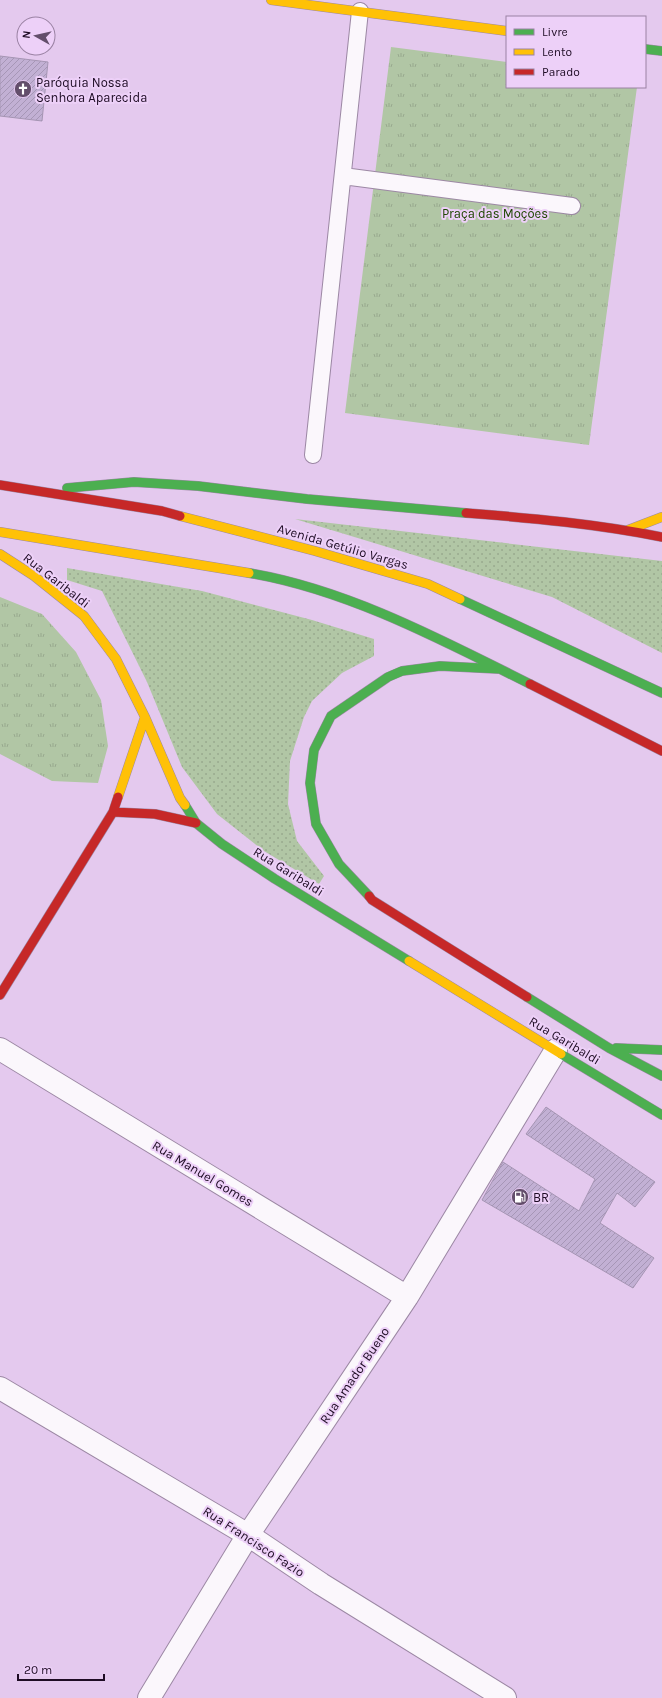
<svg xmlns="http://www.w3.org/2000/svg" width="662" height="1698" viewBox="0 0 662 1698" font-family="Karla,sans-serif">
	<defs>
		<pattern id="grass-dots" width="8" height="8" patternUnits="userSpaceOnUse"><rect width="8" height="8" fill="#b1c6a5"/><path d="M2 2h.1M6 6h.1" fill="none" stroke="#98a98e" stroke-width="1.8" stroke-linecap="round"/></pattern>
		<pattern id="park-tufts" width="24" height="20" patternUnits="userSpaceOnUse"><rect width="24" height="20" fill="#b1c6a5"/><path d="M3 7l-1-3M5 7V3M7 7l1-3M15 17l-1-3M17 17v-4M19 17l1-3" fill="none" stroke="#98a98e"/></pattern>
		<pattern id="building-hatch" width="6" height="6" patternUnits="userSpaceOnUse"><rect width="6" height="6" fill="#c2b0d4"/><path d="M-1 1l2-2M0 6l6-6M5 7l2-2" fill="none" stroke="#a696b6"/></pattern>
	</defs>
	<rect width="100%" height="100%" fill="#e4c9ee"/>
	<!-- grass -->
	<path fill="url(#grass-dots)" d="M295,519L662,561V653L552,597Z
		M67,568L202,591L312,620L374,639V656L342,673L312,701L304,717L290,761L288,804L297,841L324,876L319,884L264,851L217,814L182,767L147,682L102,591L67,580Z"/>
	<!-- park -->
	<path fill="url(#park-tufts)" d="M391,47L507,62V87H637L589,445L345,413Z
		M0,597L42,614L76,652L101,700L108,746L98,783L52,781L0,754Z"/>
	<!-- building -->
	<path fill="url(#building-hatch)" stroke="#a595b3" d="M0,56L48,62L42,121L0,116Z
		M546,1107L655,1182L635,1207L617,1193L600,1223L654,1258L633,1288L482,1200L503,1162L579,1211L595,1179L526,1134Z"/>
	<g fill="none" stroke-linecap="round" stroke-linejoin="round">
		<defs>
			<path id="lane" d="M343,176L572,206
				M313,455L360,11"/>
			<path id="street" d="M0,1049L407,1297
				M0,1388L248,1535L321,1584L505,1698
				M149,1698L248,1535L407,1297L556,1050"/>
			<path id="fast" d="M645,49L662,51
				M67,488L134,482L198,486L307,499L466,513
				M249,573C346,589 442,640 530,684
				M460,599L662,693
				M185,805L196,823L222,844L275,879L409,961
				M369,896L339,864L316,824L310,783L314,750L331,716L388,677L402,671L440,666L500,669
				M527,997L609,1048L662,1076
				M616,1048L662,1050
				M561,1054L662,1115"/>
			<path id="slow" d="M271,0L507,31
				M180,516L315,551L428,584L460,599
				M628,530L662,517
				M0,532L249,573
				M0,554L34,576L84,616L116,659L145,717L180,798L185,805
				M118,797L145,717
				M409,961L561,1054"/>
			<path id="jam" d="M0,485L162,511L180,516
				M466,513C532,518 597,524 662,537
				M530,684L662,751
				M113,812L155,814L196,823
				M369,896L372,900L527,997
				M0,995L113,812L118,797"/>
		</defs>
		<!-- lane casing -->
		<use href="#lane" stroke="#9c88a4" stroke-width="18"/>
		<!-- street casing -->
		<use href="#street" stroke="#9c88a4" stroke-width="24"/>
		<!-- fast casing -->
		<use href="#fast" stroke="#9c88a4" stroke-width="10"/>
		<!-- slow casing -->
		<use href="#slow" stroke="#9c88a4" stroke-width="10"/>
		<!-- jam casing -->
		<use href="#jam" stroke="#9c88a4" stroke-width="10"/>
		<!-- lane -->
		<use href="#lane" stroke="#fbf7fc" stroke-width="16"/>
		<!-- street -->
		<use href="#street" stroke="#fbf7fc" stroke-width="22"/>
		<!-- fast -->
		<use href="#fast" stroke="#4caf50" stroke-width="9"/>
		<!-- slow -->
		<use href="#slow" stroke="#ffc107" stroke-width="9"/>
		<!-- jam -->
		<use href="#jam" stroke="#c62828" stroke-width="9"/>
	</g>
	<!-- icons -->
	<defs>
		<symbol id="church-disc" viewBox="-11 -11 22 22"><circle r="9.5" fill="#634e6b" stroke="#edd0f8"/><path d="M-1.2-6h2.4v3.5h3.3v2.4h-3.3V6h-2.4V-.1h-3.3v-2.4h3.3Z" fill="#fff"/></symbol>
		<symbol id="fuel-disc" viewBox="-11 -11 22 22"><circle r="9.5" fill="#634e6b" stroke="#edd0f8"/><path d="M-5.5-6h7V0h2V4h1.3V-2.5L3-4.5l.8-.8L6-3V5H2.5V1h-1V6h-7ZM-4.2-4.7v3.2H.2V-4.7Z" fill="#fff"/></symbol>
	</defs>
	<g fill-rule="evenodd">
		<use href="#church-disc" x="13" y="79" width="20" height="20"/>
		<use href="#fuel-disc" x="510" y="1187" width="20" height="20"/>
	</g>
	<g text-anchor="middle" stroke-width="4" stroke-linejoin="round" paint-order="stroke">
		<!-- poi labels -->
		<g font-size="13" fill="#1e0c24" stroke="#edd0f8" text-anchor="start">
			<text x="36" y="87">Paróquia Nossa<tspan x="36" dy="15">Senhora Aparecida</tspan></text>
			<text x="533" y="1202">BR</text>
		</g>
		<!-- park labels -->
		<g font-size="13" fill="#1e4701" stroke="#edd0f8">
			<text x="495" y="218">Praça das Moções</text>
		</g>
		<!-- street labels -->
		<g font-size="13" fill="#1e0c24" stroke="#edd0f8">
			<text transform="translate(343 546) rotate(16)" y="5">Avenida Getúlio Vargas</text>
			<text transform="translate(57 580) rotate(38)" y="5">Rua Garibaldi</text>
			<text transform="translate(289 871) rotate(32)" y="5">Rua Garibaldi</text>
			<text transform="translate(565 1040) rotate(31)" y="5">Rua Garibaldi</text>
			<text transform="translate(203 1173) rotate(31)" y="5">Rua Manuel Gomes</text>
			<text transform="translate(354 1375) rotate(-56)" y="5">Rua Amador Bueno</text>
			<text transform="translate(254 1541) rotate(33)" y="5">Rua Francisco Fazio</text>
		</g>
	</g>
	<!-- legend -->
	<rect x="506" y="16" width="140" height="72" fill="#edd0f8" stroke="#9a82a3"/>
	<rect x="514" y="29" width="20" height="6" fill="#4caf50" stroke="#9a82a3"/>
	<text x="542" y="36" font-size="12" fill="#1e0c24">Livre</text>
	<rect x="514" y="49" width="20" height="6" fill="#ffc107" stroke="#9a82a3"/>
	<text x="542" y="56" font-size="12" fill="#1e0c24">Lento</text>
	<rect x="514" y="69" width="20" height="6" fill="#c62828" stroke="#9a82a3"/>
	<text x="542" y="76" font-size="12" fill="#1e0c24">Parado</text>
	<!-- north arrow -->
	<g transform="translate(36 36) rotate(278)"><circle r="19" fill="#edd0f8" stroke="#9a82a3"/>
	<path d="M0-3L7 15L0 10L-7 15Z" fill="#634e6b"/>
	<text y="-6" font-size="11" font-weight="bold" text-anchor="middle" fill="#1e0c24">N</text>
	</g>
	<!-- scale -->
	<path d="M18 1674v6h86v-6" fill="none" stroke="#1e0c24" stroke-width="2"/>
	<text x="24" y="1674" font-size="12" fill="#1e0c24" stroke="#edd0f8" stroke-width="3" paint-order="stroke">20 m</text>
</svg>
